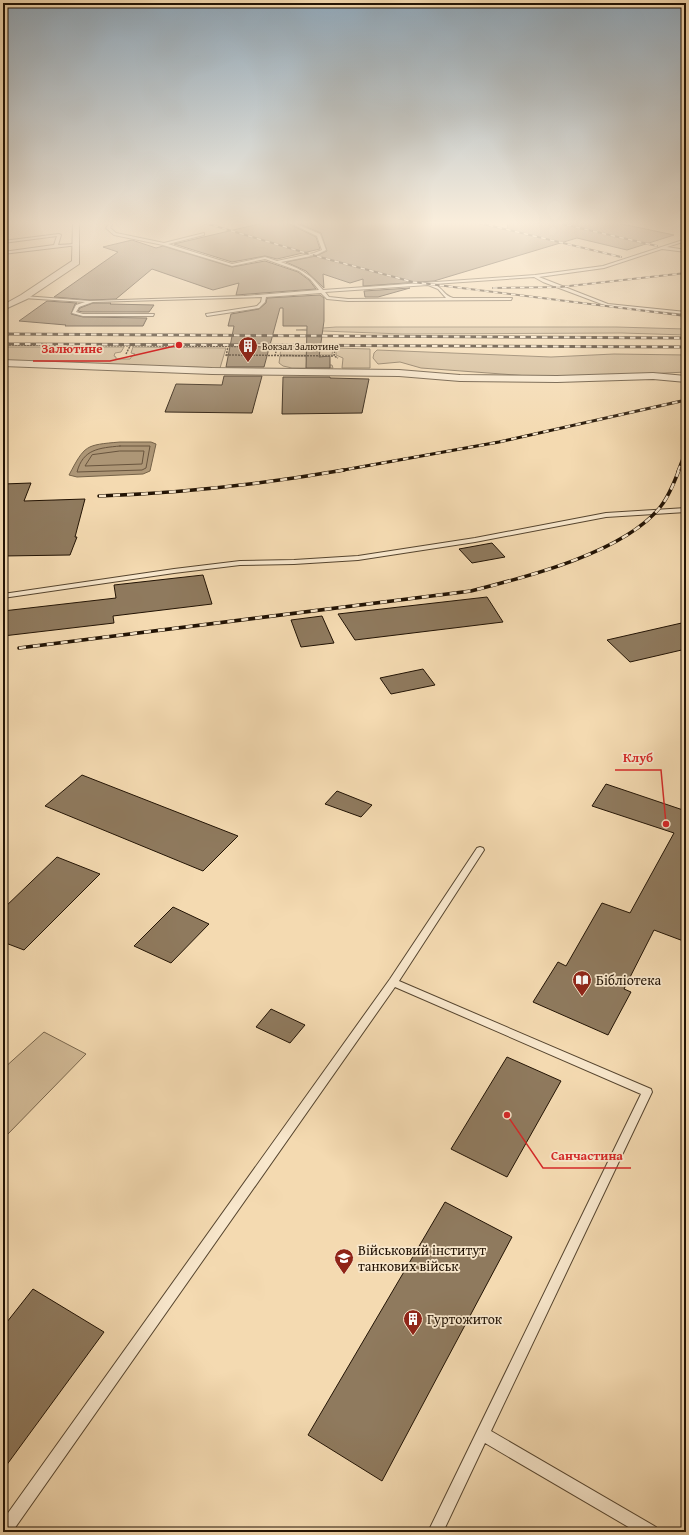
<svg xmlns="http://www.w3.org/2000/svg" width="689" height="1535" viewBox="0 0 689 1535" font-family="'Gentium Book Plus',serif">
	<rect width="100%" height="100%" fill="#f4dab1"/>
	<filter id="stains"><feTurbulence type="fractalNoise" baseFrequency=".005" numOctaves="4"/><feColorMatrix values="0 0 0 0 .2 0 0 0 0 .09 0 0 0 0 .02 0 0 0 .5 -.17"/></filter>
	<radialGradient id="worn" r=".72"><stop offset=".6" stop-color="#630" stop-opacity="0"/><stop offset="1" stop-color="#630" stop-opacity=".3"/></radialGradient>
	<!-- green -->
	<path fill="#d0b894" stroke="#79664c" d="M336,327H616L686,329V335L622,333L402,334L296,330Z
		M3,347H124L121,352L115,353L114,356L116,357V359H130L132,356L134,355L135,354L131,353L133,347L226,348L220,368L3,361Z
		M281,348H333L332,355H280Z
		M336,348L370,349V368H342L343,358L336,355Z
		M377,350L551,357L614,354L686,355V372L566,378L542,377L421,368L400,362L378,364L373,358L374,353Z
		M280,356H306L307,365H332L333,368H292L283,366L279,363Z
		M44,1032L86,1054L6,1136L3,1135V1069Z"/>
	<!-- water -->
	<path fill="#ad9676" stroke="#756248" d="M120,442H151L156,444L150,471L143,474L77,477L69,475C85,445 85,445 120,442Z"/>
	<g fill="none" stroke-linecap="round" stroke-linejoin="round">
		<!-- shore -->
		<path stroke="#68543d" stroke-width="1" d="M120,446H150L146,468L142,470L77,472C83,449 99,448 120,446Z
			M120,451H144L142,464L85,466L92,455Z"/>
	</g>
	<!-- building -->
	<path fill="#8f7a5e" stroke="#221304" d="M263,223H289V224L316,237L320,249L277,259L265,256L232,262L174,244Z
		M297,223H476L507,230L508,223H617L674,235L627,250L577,238L434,281L363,286V279L350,283L323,274L324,288L306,271L286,262L316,256L327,251L321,233Z
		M132,240L156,248L163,246L232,267L265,261L298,272L309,280L316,289L236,295L239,283L213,290L152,269L116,299L90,300L54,297L118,252L103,247Z
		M410,288L378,297H365L364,291Z
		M320,295L324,298V321L319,357L330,356V368H306L307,326H283V308H280L264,367H226L234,326H228L231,314L259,309L266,303L267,298Z
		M47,301L77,303L75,304L71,314L83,317L147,318L143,326H65L66,325L19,321Z
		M93,303H111L110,304L154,305L149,312H83L78,311L80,308Z
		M224,376H262L252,413L165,412L176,384L222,385Z
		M283,377H330V378L369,379L362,413L282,414Z
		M31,483L24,501L85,499L75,537H77L70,555L3,556V484Z
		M492,543L505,557L472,563L459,549Z
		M203,575L212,604L113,616L114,623L3,636V611L116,598L114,585Z
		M487,597L503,622L355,640L338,614Z
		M322,616L334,643L301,647L291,620Z
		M686,622V649L630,662L607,640Z
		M423,669L435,685L391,694L380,678Z
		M82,775L238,836L203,871L45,806Z
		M606,784L686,811V942L654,930L624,989L631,992L608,1035L533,1002L558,962L566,966L602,903L630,913L674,833L592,806Z
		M337,791L372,805L361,817L325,804Z
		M57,857L100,874L24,950L3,942V909Z
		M173,907L209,924L171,963L134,946Z
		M271,1009L305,1025L290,1043L256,1027Z
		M507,1057L561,1081L507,1177L451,1149Z
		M445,1202L512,1237L382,1481L308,1435Z
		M33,1289L104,1332L3,1470V1327Z"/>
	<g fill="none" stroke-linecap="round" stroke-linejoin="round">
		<defs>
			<path id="service" d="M110,223H113L110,228L116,233L164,243L204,233V235L168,244L232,264L265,257L277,261L314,253L322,250L317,236L290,223H294L320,234L326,250L316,255L281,262C303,270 309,273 323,290L535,275L603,266L686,239V241L667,247L686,250V252L662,249L604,268L539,277L608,304L686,312V314L607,306L543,282L534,277L434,284C444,289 443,295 453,298H512L511,300L348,301L327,299L321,293L266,297L265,302L259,308L207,316L206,314L257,306L261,302L262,297L93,302L79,307L76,312L83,314H154L153,316H83L72,313L76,305L85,302L23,298L24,296L90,301L244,296L319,290L310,279L299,271L265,259L232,266L163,245L114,235L106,228ZM428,285L438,289L446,298L348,299L329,297L325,292Z
				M59,234L61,235L58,245L76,244L78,245L3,254V252L54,245L57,236L3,243V241Z
				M686,508V512L606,517L475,542L358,560L294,564L240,565L174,573L3,598V594L174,569L240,561L294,560L358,556L475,538L606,513Z
				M480,847L483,848L484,850L399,981L651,1089L652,1092L491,1431L656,1527L658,1532H637L485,1443L443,1532H428L641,1094L395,987L12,1532H3V1520L390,979L477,848Z"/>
			<path id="minor" d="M73,223H79V264L27,299L3,310V305L21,295L72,261Z
				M3,360L212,368L399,370L460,375L557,376L653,373L686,376V382L653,379L557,382L460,381L399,376L212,374L3,366Z"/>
		</defs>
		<!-- service casing -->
		<use href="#service" stroke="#56452f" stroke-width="2"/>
		<!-- minor casing -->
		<use href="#minor" stroke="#56452f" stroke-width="2"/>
		<!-- path -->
		<path stroke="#221304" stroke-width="1.5" stroke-dasharray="2 1" stroke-linecap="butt" d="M3,345L335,347L334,356L338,358
			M126,354L130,346
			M226,355L334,356
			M226,356L228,347
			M251,356L254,344
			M275,356L277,347"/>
		<!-- service -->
		<use href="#service" fill="#f8e7cc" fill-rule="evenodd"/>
		<!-- minor -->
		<use href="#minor" fill="#f8e7cc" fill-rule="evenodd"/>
		<defs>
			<path id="rail-far2" d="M205,223L316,256L413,282L686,316
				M480,223L621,257
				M558,223L657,246
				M493,288L560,287L686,273"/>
			<path id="rail-far1" d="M3,334L686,338
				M3,344L686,347
				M338,471L499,442L686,400
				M678,471L686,450"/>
			<path id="rail" d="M99,496C182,493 263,484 344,470
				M19,648L471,591C526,577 626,552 661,506C669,496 674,483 679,470"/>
		</defs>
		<!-- rail-far2 casing -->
		<use href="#rail-far2" stroke="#221304" stroke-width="2"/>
		<!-- rail-far1 casing -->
		<use href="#rail-far1" stroke="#221304" stroke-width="3"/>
		<!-- rail casing -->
		<use href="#rail" stroke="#221304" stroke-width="3.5"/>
		<!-- rail-far2 -->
		<use href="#rail-far2" stroke="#f8e7cc" stroke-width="1.5" stroke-dasharray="4.5" stroke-linecap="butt"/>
		<!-- rail-far1 -->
		<use href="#rail-far1" stroke="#f8e7cc" stroke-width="2" stroke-dasharray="5.5" stroke-linecap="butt"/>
		<!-- rail -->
		<use href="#rail" stroke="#f8e7cc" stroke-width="2.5" stroke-dasharray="7" stroke-linecap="butt"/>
	</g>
	<!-- sky -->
	<linearGradient id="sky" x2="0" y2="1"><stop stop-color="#90a8ba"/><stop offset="0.51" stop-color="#faeedc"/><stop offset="1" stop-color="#faeedc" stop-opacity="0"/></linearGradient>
	<rect width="689" height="437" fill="url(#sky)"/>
	<!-- icons -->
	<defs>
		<symbol id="building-pin" viewBox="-11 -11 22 30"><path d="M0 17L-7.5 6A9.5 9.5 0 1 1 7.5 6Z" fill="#8f2418" stroke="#f8e7cc"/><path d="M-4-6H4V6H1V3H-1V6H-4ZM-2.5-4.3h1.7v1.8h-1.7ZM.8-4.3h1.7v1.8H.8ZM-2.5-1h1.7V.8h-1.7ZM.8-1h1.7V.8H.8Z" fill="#fff"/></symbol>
		<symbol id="library-pin" viewBox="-11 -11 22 30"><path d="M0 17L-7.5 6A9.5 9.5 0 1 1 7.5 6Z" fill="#8f2418" stroke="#f8e7cc"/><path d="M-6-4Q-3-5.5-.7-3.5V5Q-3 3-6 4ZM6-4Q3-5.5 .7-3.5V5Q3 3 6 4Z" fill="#fff"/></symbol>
		<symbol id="university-pin" viewBox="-11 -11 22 30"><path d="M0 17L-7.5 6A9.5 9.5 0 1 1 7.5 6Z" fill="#8f2418" stroke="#f8e7cc"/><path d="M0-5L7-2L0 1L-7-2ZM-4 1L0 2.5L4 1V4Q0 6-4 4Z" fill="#fff"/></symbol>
	</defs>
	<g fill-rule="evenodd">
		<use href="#building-pin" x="237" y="335" width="22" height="30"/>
		<use href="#library-pin" x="571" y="969" width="22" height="30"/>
		<use href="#university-pin" x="333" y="1247" width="22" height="30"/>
		<use href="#building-pin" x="402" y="1308" width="22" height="30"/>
	</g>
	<g text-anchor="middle" stroke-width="3.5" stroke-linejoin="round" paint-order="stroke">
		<!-- far-poi labels -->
		<g font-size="10" fill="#221304" stroke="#f8e7cc" text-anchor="start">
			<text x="262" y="350">Вокзал Залютине</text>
		</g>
		<!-- near-poi labels -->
		<g font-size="14" fill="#221304" stroke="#f8e7cc" text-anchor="start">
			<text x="596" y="985">Бібліотека</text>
			<text x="358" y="1255">Військовий інститут<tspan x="358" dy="16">танкових військ</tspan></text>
			<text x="427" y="1324">Гуртожиток</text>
		</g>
	</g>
	<!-- callouts -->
	<path fill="none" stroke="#d62828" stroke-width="1.5" d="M179 345L110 361H33M666 824L661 770H615M507 1115L543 1168H631"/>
	<g fill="#d62828" stroke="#f8e7cc" stroke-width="1.5">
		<circle cx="179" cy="345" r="4"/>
		<circle cx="666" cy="824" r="4"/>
		<circle cx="507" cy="1115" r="4"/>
	</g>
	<g font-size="13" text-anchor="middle" font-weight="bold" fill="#d62828" stroke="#f8e7cc" stroke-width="3.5" stroke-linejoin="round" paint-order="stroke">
		<text x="72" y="353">Залютине</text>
		<text x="638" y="762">Клуб</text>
		<text x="587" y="1160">Санчастина</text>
	</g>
	<!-- margin -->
	<rect width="689" height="1535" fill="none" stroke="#f4dab1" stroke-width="16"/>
	<rect x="4" y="4" width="681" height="1527" fill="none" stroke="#221304" stroke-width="2"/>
	<rect x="8" y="8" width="673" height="1519" fill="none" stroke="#221304"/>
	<rect width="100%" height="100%" filter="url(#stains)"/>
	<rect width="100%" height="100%" fill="url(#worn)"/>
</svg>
